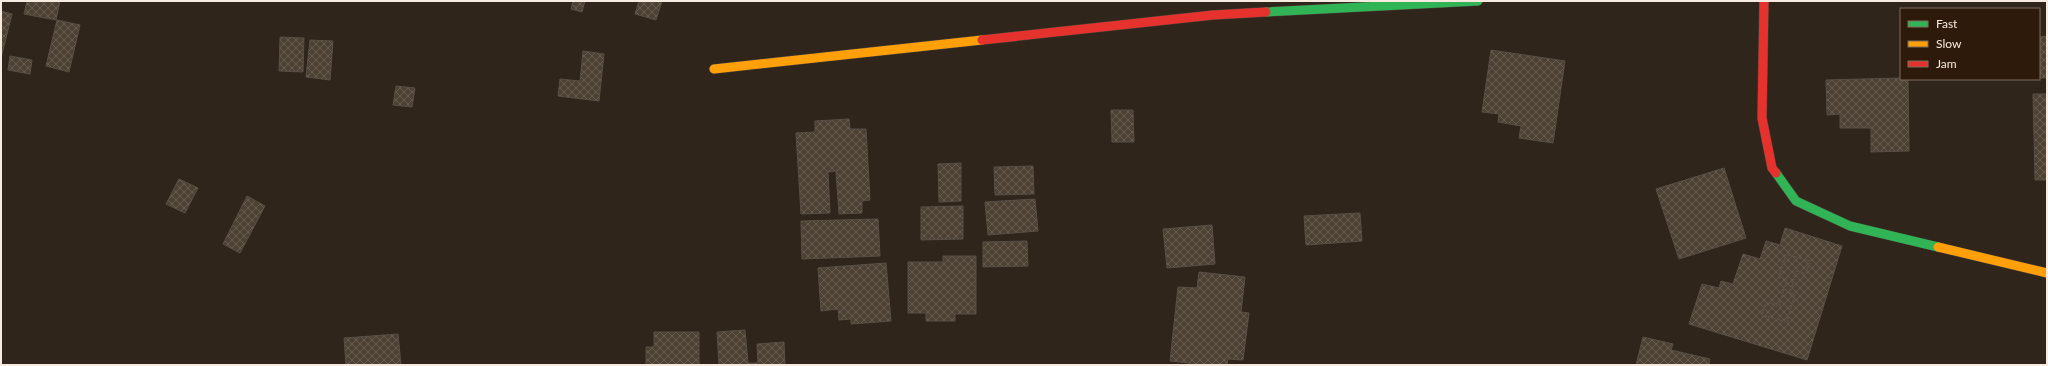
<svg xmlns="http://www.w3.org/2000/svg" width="2048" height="366" viewBox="0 0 2048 366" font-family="Lato,sans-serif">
	<defs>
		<pattern id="building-cross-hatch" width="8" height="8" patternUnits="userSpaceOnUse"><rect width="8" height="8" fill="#4d4133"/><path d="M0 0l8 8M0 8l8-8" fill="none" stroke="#675d50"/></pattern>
	</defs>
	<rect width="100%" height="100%" fill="#2f251b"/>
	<!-- building -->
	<path fill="url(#building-cross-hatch)" stroke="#574f46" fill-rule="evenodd" d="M27,1H60L56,20L24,14Z
		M573,1H585L582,12L571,9Z
		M639,1H662L656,20L635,14Z
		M1,11L12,14L1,58Z
		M57,20L80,25L69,72L46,66Z
		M2047,36V78H2039V37Z
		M280,37L304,38L303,72L279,71Z
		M310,40L333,41L330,80L306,77Z
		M1491,50L1565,61L1553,143L1519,138L1521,126L1498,122L1499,114L1482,112Z
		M583,51L604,54L599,101L558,96L560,79L580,81Z
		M10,56L32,60L30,74L8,70Z
		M1901,78L1908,79L1909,151L1871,152V128H1840V114L1827,115L1826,80Z
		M396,86L415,88L412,107L393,105Z
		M2033,94H2047V180H2035Z
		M1111,110H1133L1134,142H1112Z
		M849,119L850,129H866L870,200L862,201V213L839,214L836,171L828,172L830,213L801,214L796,133L815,132V121Z
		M961,163V201L939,202L938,164Z
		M1033,166L1034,194L995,195L994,167Z
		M1724,168L1746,238L1679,259L1656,189Z
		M179,179L198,188L185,213L166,204Z
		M247,196L265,206L240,253L223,244Z
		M1035,199L1038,231L988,235L985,202Z
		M963,206V239L921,240V207Z
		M1360,213L1362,241L1306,245L1304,216Z
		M878,219L880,256L802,259L801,221Z
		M1212,225L1215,264L1167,268L1163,229Z
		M1785,228L1842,246L1807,360L1689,324L1702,284L1719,288L1721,281L1733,284L1743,254L1760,259L1766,241L1780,245ZM1786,254L1810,261L1806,274L1796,271L1790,293L1795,294L1787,322L1762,315L1766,302L1779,306L1787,279L1779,277Z
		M1027,241L1028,266L983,267V242Z
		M1786,254L1810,261L1806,274L1796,271L1790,293L1795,294L1787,322L1762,315L1766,302L1779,306L1787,279L1779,277Z
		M943,256H976V314H955V321H926V313H908V262H943Z
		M886,263L891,321L851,324V319L839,320L838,309L821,311L818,268Z
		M1199,272L1245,277L1241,312L1249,313L1243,360L1228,359L1227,365H1189V363L1170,361L1178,287L1197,288Z
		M745,330L748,363H758L757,344L784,342L785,365H719L717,332Z
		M654,332H699V365H646V347H654Z
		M398,334L401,365H346L344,338Z
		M1643,337L1673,344L1671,350L1710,359L1709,365H1636Z"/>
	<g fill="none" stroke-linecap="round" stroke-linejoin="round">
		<defs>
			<path id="fast" d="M1266,12L1478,1
				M1776,173L1796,201L1850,226L1938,247"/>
			<path id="slow" d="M714,69L982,40
				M1938,247L2047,273"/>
			<path id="jam" d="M1764,1L1762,118L1772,168L1776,173
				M982,40L1213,15L1266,12"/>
		</defs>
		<!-- fast casing -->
		<use href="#fast" stroke="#4c423b" stroke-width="10"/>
		<!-- slow casing -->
		<use href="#slow" stroke="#4c423b" stroke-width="10"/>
		<!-- jam casing -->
		<use href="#jam" stroke="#4c423b" stroke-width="10"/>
		<!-- fast -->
		<use href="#fast" stroke="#30b455" stroke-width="9"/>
		<!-- slow -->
		<use href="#slow" stroke="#ff9f0a" stroke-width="9"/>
		<!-- jam -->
		<use href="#jam" stroke="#e5322d" stroke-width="9"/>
	</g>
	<!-- border -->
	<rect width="2048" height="366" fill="none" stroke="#f7eadf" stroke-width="4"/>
	<!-- legend -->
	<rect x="1900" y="8" width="140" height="72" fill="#2d1a0a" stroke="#7e6d5f"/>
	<rect x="1908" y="21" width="20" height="6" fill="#30b455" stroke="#7e6d5f"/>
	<text x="1936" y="28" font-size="12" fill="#f7eadf">Fast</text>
	<rect x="1908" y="41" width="20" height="6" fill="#ff9f0a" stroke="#7e6d5f"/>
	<text x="1936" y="48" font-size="12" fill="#f7eadf">Slow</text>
	<rect x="1908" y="61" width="20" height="6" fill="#e5322d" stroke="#7e6d5f"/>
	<text x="1936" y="68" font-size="12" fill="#f7eadf">Jam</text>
</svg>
